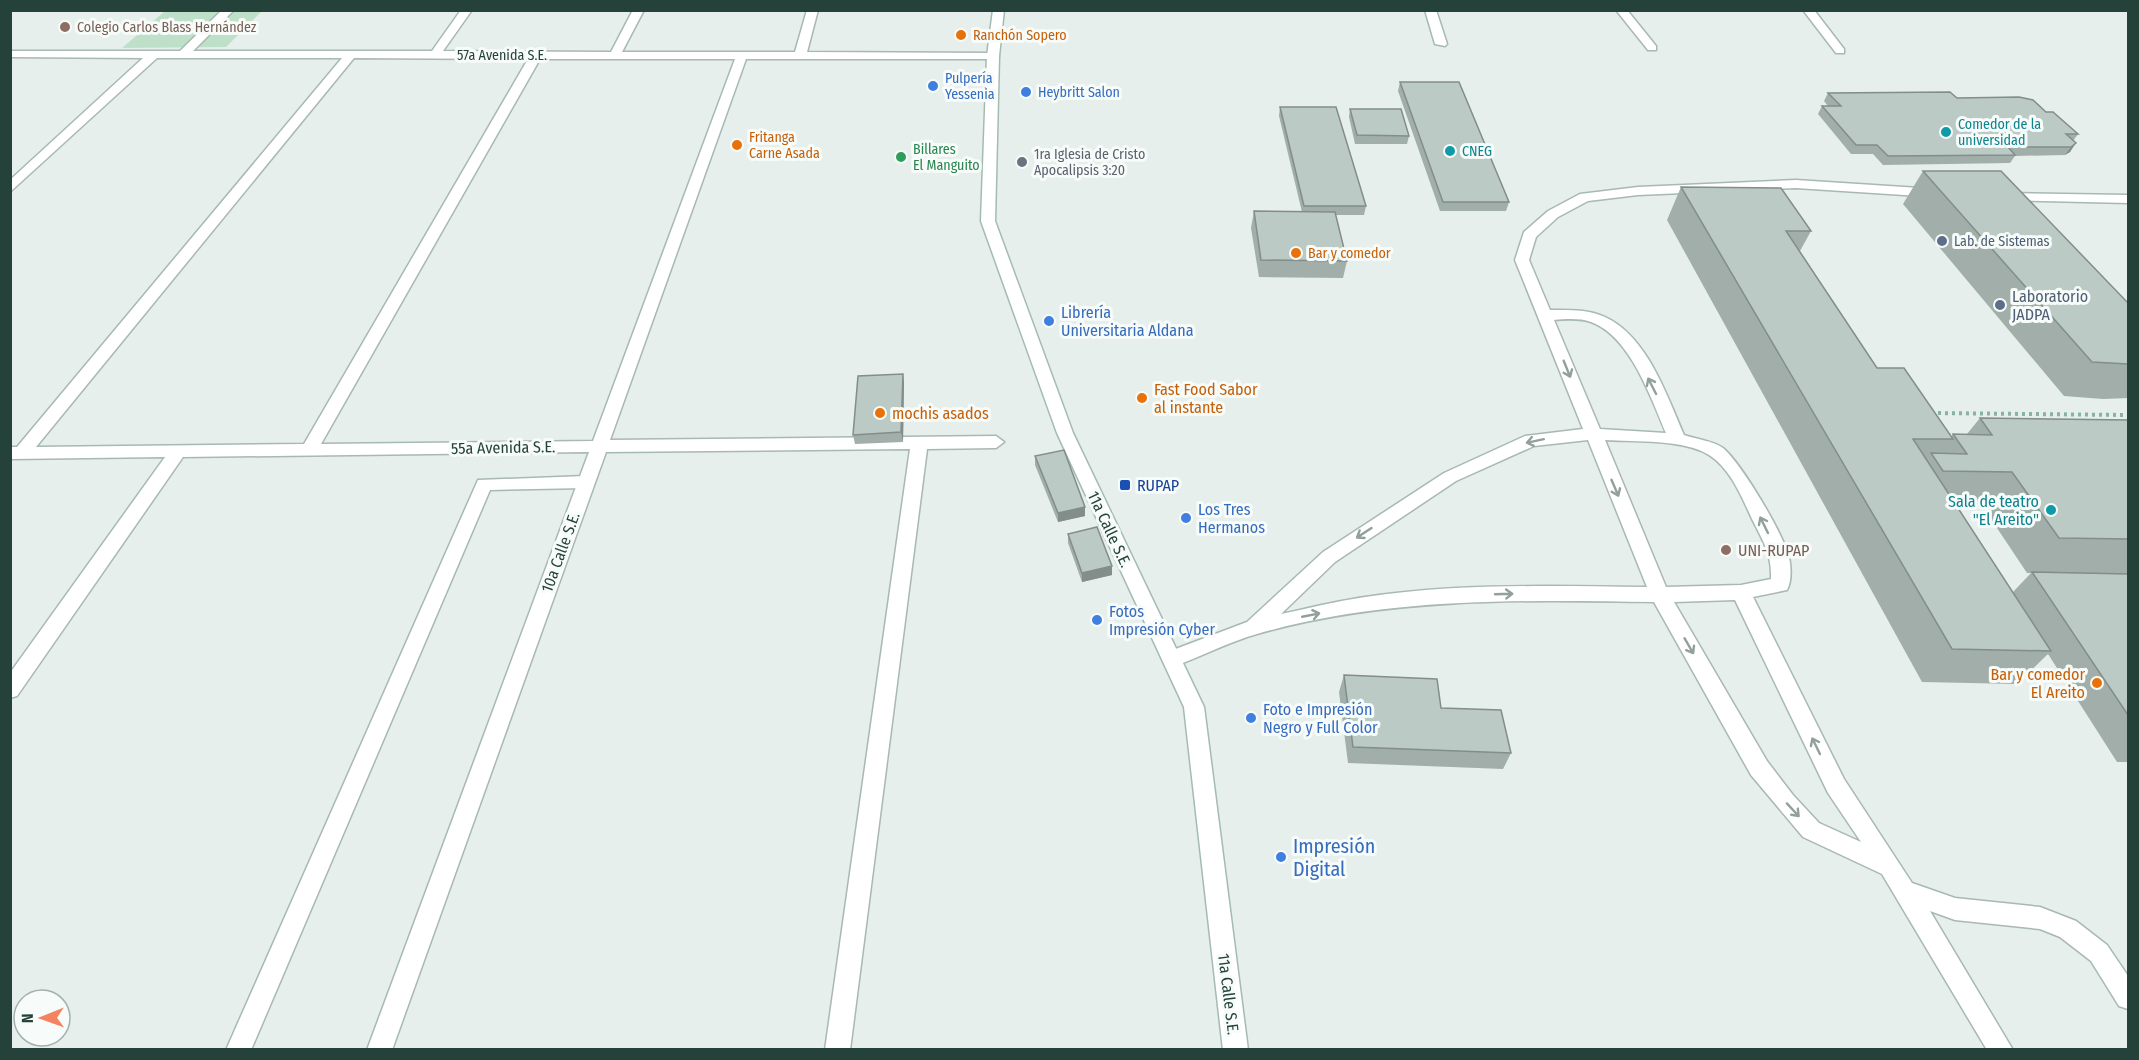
<svg xmlns="http://www.w3.org/2000/svg" width="2139" height="1060" viewBox="0 0 2139 1060" font-family="'Fira Sans Condensed',sans-serif">
	<rect width="100%" height="100%" fill="#e6efeb"/>
	<!-- green -->
	<path fill="#bfe0c8" d="M165,11H262L226,47L122,48Z"/>
	<g fill="none" stroke-linecap="round" stroke-linejoin="round">
		<defs>
			<path id="lane" d="M1796,180L1935,189L1942,193L1935,197L1796,188L1638,195L1588,201L1558,217L1536,237L1529,260L1550,310C1568,310 1588,309 1605,317C1647,336 1667,396 1684,435C1696,439 1713,441 1723,448C1741,463 1788,540 1790,563C1791,571 1791,583 1787,590L1753,597L1844,779L1912,883L1955,898L2040,907L2076,921L2107,945L2128,976V1009L2119,1006L2091,961L2060,937L2040,929L1955,920L1930,911L2013,1050H1987L1882,874L1803,837L1751,775L1654,602C1522,600 1385,597 1257,634C1228,642 1201,657 1172,667L1165,665L1162,659L1165,653L1247,622L1323,552L1444,473L1525,436L1583,429L1515,260L1524,232L1548,211L1580,194L1638,187ZM1554,320C1566,319 1580,318 1591,322C1630,336 1651,398 1666,433L1600,429ZM1588,440L1647,587C1554,586 1458,583 1365,597C1337,601 1309,608 1281,614L1335,562L1456,481L1534,446ZM1605,440C1634,442 1684,439 1709,455C1730,468 1742,497 1752,519C1763,541 1772,554 1771,579L1741,585L1666,587ZM1735,600L1828,793L1861,842L1819,823L1793,795L1767,761L1674,602Z
				M2004,193L2128,195V203L1999,200L1997,197Z
				M585,476L594,482L585,488L490,490L251,1050H226L478,480Z"/>
			<path id="street" d="M222,10H234L193,51H432L461,10H472L443,51L611,52L633,10H644L622,52H795L807,10H818L807,52L993,53L999,56L993,59H746L610,440L996,436L1004,442L996,448L927,449L850,1050H825L910,449L606,452L392,1050H367L589,452L183,457L17,696L10,698V673L165,457L10,459V447H17L342,58H157L10,192V180L143,58L10,57V51H180ZM354,58L528,59L304,444L36,447ZM540,59H735L593,441L321,444Z
				M1425,10H1436L1447,44L1445,46L1435,44Z
				M1616,10H1627L1656,46V50H1648Z
				M1803,10H1814L1844,49V53H1836Z"/>
			<path id="secondary" d="M993,10H1004L999,56L995,221L1073,433L1204,707L1248,1050H1223L1184,707L1057,433L981,221L987,56Z"/>
		</defs>
		<!-- lane casing -->
		<use href="#lane" stroke="#a8b8b2" stroke-width="3"/>
		<!-- street casing -->
		<use href="#street" stroke="#a8b8b2" stroke-width="3"/>
		<!-- secondary casing -->
		<use href="#secondary" stroke="#a4bbb3" stroke-width="3"/>
		<!-- path -->
		<path stroke="#86b3a5" stroke-width="4" stroke-dasharray="3 4" stroke-linecap="butt" d="M1931,413L2128,415"/>
		<!-- lane -->
		<use href="#lane" fill="#fff" fill-rule="evenodd"/>
		<!-- street -->
		<use href="#street" fill="#fff" fill-rule="evenodd"/>
		<!-- secondary -->
		<use href="#secondary" fill="#fff" fill-rule="evenodd"/>
	</g>
	<!-- wall -->
	<path fill="#a1aea9" fill-rule="evenodd" d="M1400,82L1509,202L1506,211H1440L1398,91Z
		M1828,93L1957,98L2046,112L2078,134L2073,141L2070,152L2065,155L2015,156L2010,163L1883,165L1873,154H1851L1818,114L1822,106H1828L1824,101Z
		M1280,107L1366,206L1364,215H1336L1347,261L1343,278L1259,277L1251,228L1254,211L1302,212L1279,116Z
		M1350,109L1409,136L1407,144H1355L1349,117Z
		M1923,171L2128,303V398L2103,399L2064,396L1903,204Z
		M1681,187L1811,231L1800,251L1877,368L1951,437L1953,434H1967L1980,418L2128,420V762H2117L2048,654L2017,684L1922,682L1667,220ZM1957,506L1983,507L2027,573H2031L2013,592Z
		M903,374L904,383L903,442L855,444L853,435Z
		M1035,456L1085,507V516L1058,522L1035,465Z
		M1068,534L1112,566V575L1082,582L1068,543Z
		M1344,675L1441,708L1511,753L1503,769L1348,763L1339,692Z"/>
	<!-- shaded-wall -->
	<path fill="#838d89" d="M2076,143L2070,152L2065,155L2071,147Z
		M903,374L904,383L903,442L901,432Z
		M1085,507V516L1058,522V513Z
		M1112,566V575L1082,582V573Z"/>
	<!-- building -->
	<path fill="#bbcac4" stroke="#838d89" stroke-width="1.5" d="M1400,82H1459L1509,202H1443Z
		M1950,92L1957,98L2019,97L2033,100L2046,112H2053L2078,134H2066L2076,143L2071,147H2008L2015,155L1888,156L1877,145H1856L1822,106H1841L1828,93Z
		M1280,107H1336L1366,206H1304Z
		M1350,109H1401L1409,136L1357,135Z
		M1923,171H2001L2128,303V364L2092,362Z
		M1681,187L1781,188L1811,231H1786L1877,368H1904L1953,439H1913L2051,651L1952,649Z
		M1254,211L1335,212L1347,261L1261,260Z
		M903,374L901,432L853,435L858,376Z
		M1980,418L2128,420V539L2059,538L2012,472L1943,471L1931,453L1967,454L1953,434L1992,435Z
		M1064,450L1085,507L1058,513L1035,456Z
		M1097,527L1112,566L1082,573L1068,534Z
		M2032,572L2128,574V715Z
		M1344,675L1437,679L1441,708L1501,710L1511,753L1353,747Z"/>
	<!-- one-way arrows -->
	<defs><path id="oneway-shaft" d="M-6 0H5M1.5-3L5.5 0L1.5 3" fill="none" stroke-width="1.6" stroke-linecap="round" stroke-linejoin="round" transform="scale(1.5)"/></defs>
	<g stroke="#92a09c">
		<use href="#oneway-shaft" transform="translate(1567 369) rotate(68)"/>
		<use href="#oneway-shaft" transform="translate(1652 386) rotate(-117)"/>
		<use href="#oneway-shaft" transform="translate(1535 441) rotate(168)"/>
		<use href="#oneway-shaft" transform="translate(1615 488) rotate(67)"/>
		<use href="#oneway-shaft" transform="translate(1764 525) rotate(-116)"/>
		<use href="#oneway-shaft" transform="translate(1364 533) rotate(147)"/>
		<use href="#oneway-shaft" transform="translate(1504 594) rotate(-2)"/>
		<use href="#oneway-shaft" transform="translate(1311 615) rotate(-11)"/>
		<use href="#oneway-shaft" transform="translate(1689 646) rotate(60)"/>
		<use href="#oneway-shaft" transform="translate(1816 746) rotate(-116)"/>
		<use href="#oneway-shaft" transform="translate(1793 810) rotate(47)"/>
	</g>
	<!-- markers -->
	<g fill="#8d6e63" stroke="#f7fbf9" stroke-width="2">
		<circle cx="65" cy="27" r="6"/>
		<circle cx="1726" cy="550" r="6"/>
	</g>
	<g fill="#e8710a" stroke="#f7fbf9" stroke-width="2">
		<circle cx="961" cy="35" r="6"/>
		<circle cx="737" cy="145" r="6"/>
		<circle cx="1296" cy="253" r="6"/>
		<circle cx="1142" cy="398" r="6"/>
		<circle cx="880" cy="413" r="6"/>
		<circle cx="2097" cy="683" r="6"/>
	</g>
	<g fill="#3f7fe0" stroke="#f7fbf9" stroke-width="2">
		<circle cx="933" cy="86" r="6"/>
		<circle cx="1026" cy="92" r="6"/>
		<circle cx="1049" cy="321" r="6"/>
		<circle cx="1186" cy="518" r="6"/>
		<circle cx="1097" cy="620" r="6"/>
		<circle cx="1251" cy="718" r="6"/>
		<circle cx="1281" cy="857" r="6"/>
	</g>
	<g fill="#0f9aa8" stroke="#f7fbf9" stroke-width="2">
		<circle cx="1946" cy="132" r="6"/>
		<circle cx="1450" cy="151" r="6"/>
		<circle cx="2051" cy="510" r="6"/>
	</g>
	<circle fill="#2e9e5b" stroke="#f7fbf9" stroke-width="2" cx="901" cy="157" r="6"/>
	<circle fill="#6b7280" stroke="#f7fbf9" stroke-width="2" cx="1022" cy="162" r="6"/>
	<g fill="#5c6f8a" stroke="#f7fbf9" stroke-width="2">
		<circle cx="1942" cy="241" r="6"/>
		<circle cx="2000" cy="305" r="6"/>
	</g>
	<rect fill="#1a4fb4" stroke="#f7fbf9" stroke-width="2" x="1119" y="479" width="12" height="12" rx="3"/>
	<g text-anchor="middle" stroke-width="6" stroke-linejoin="round" paint-order="stroke">
		<!-- far-education labels -->
		<g font-size="14" fill="#785e54" stroke="#f7fbf9" text-anchor="start">
			<text x="77" y="32">Colegio Carlos Blass Hernández</text>
		</g>
		<!-- far-food labels -->
		<g font-size="14" fill="#c56008" stroke="#f7fbf9" text-anchor="start">
			<text x="973" y="40">Ranchón Sopero</text>
			<text x="749" y="142">Fritanga<tspan x="749" dy="16">Carne Asada</tspan></text>
			<text x="1308" y="258">Bar y comedor</text>
		</g>
		<!-- far-street labels -->
		<g font-size="14" fill="#24423a" stroke="#f7fbf9">
			<text x="502" y="60">57a Avenida S.E.</text>
		</g>
		<!-- far-shop labels -->
		<g font-size="14" fill="#366cbe" stroke="#f7fbf9" text-anchor="start">
			<text x="945" y="83">Pulpería<tspan x="945" dy="16">Yessenia</tspan></text>
			<text x="1038" y="97">Heybritt Salon</text>
		</g>
		<!-- far-culture labels -->
		<g font-size="14" fill="#0d838f" stroke="#f7fbf9" text-anchor="start">
			<text x="1958" y="129">Comedor de la<tspan x="1958" dy="16">universidad</tspan></text>
			<text x="1462" y="156">CNEG</text>
		</g>
		<!-- far-leisure labels -->
		<g font-size="14" fill="#27864d" stroke="#f7fbf9" text-anchor="start">
			<text x="913" y="154">Billares<tspan x="913" dy="16">El Manguito</tspan></text>
		</g>
		<!-- far-worship labels -->
		<g font-size="14" fill="#5b616d" stroke="#f7fbf9" text-anchor="start">
			<text x="1034" y="159">1ra Iglesia de Cristo<tspan x="1034" dy="16">Apocalipsis 3:20</tspan></text>
		</g>
		<!-- far-service labels -->
		<g font-size="14" fill="#4e5e75" stroke="#f7fbf9" text-anchor="start">
			<text x="1954" y="246">Lab. de Sistemas</text>
		</g>
		<!-- service labels -->
		<g font-size="16" fill="#4e5e75" stroke="#f7fbf9" text-anchor="start">
			<text x="2012" y="302">Laboratorio<tspan x="2012" dy="18">JADPA</tspan></text>
		</g>
		<!-- shop labels -->
		<g font-size="16" fill="#366cbe" stroke="#f7fbf9" text-anchor="start">
			<text x="1061" y="318">Librería<tspan x="1061" dy="18">Universitaria Aldana</tspan></text>
			<text x="1198" y="515">Los Tres<tspan x="1198" dy="18">Hermanos</tspan></text>
			<text x="1109" y="617">Fotos<tspan x="1109" dy="18">Impresión Cyber</tspan></text>
			<text x="1263" y="715">Foto e Impresión<tspan x="1263" dy="18">Negro y Full Color</tspan></text>
		</g>
		<!-- food labels -->
		<g font-size="16" fill="#c56008" stroke="#f7fbf9" text-anchor="start">
			<text x="1154" y="395">Fast Food Sabor<tspan x="1154" dy="18">al instante</tspan></text>
			<text x="892" y="419">mochis asados</text>
			<text x="2085" y="680" text-anchor="end">Bar y comedor<tspan x="2085" dy="18">El Areito</tspan></text>
		</g>
		<!-- street labels -->
		<g font-size="16" fill="#24423a" stroke="#f7fbf9">
			<text transform="translate(503 447) rotate(-1)" y="6">55a Avenida S.E.</text>
			<text transform="translate(1110 529) rotate(65)" y="6">11a Calle S.E.</text>
			<text transform="translate(560 552) rotate(-70)" y="6">10a Calle S.E.</text>
			<text transform="translate(1229 994) rotate(83)" y="6">11a Calle S.E.</text>
		</g>
		<!-- transit labels -->
		<g font-size="16" fill="#164399" stroke="#f7fbf9" text-anchor="start">
			<text x="1137" y="491">RUPAP</text>
		</g>
		<!-- culture labels -->
		<g font-size="16" fill="#0d838f" stroke="#f7fbf9" text-anchor="end">
			<text x="2039" y="507">Sala de teatro<tspan x="2039" dy="18">"El Areito"</tspan></text>
		</g>
		<!-- education labels -->
		<g font-size="16" fill="#785e54" stroke="#f7fbf9" text-anchor="start">
			<text x="1738" y="556">UNI-RUPAP</text>
		</g>
		<!-- near-shop labels -->
		<g font-size="20" fill="#366cbe" stroke="#f7fbf9" text-anchor="start">
			<text x="1293" y="853">Impresión<tspan x="1293" dy="23">Digital</tspan></text>
		</g>
	</g>
	<!-- border -->
	<rect width="2139" height="1060" fill="none" stroke="#24423a" stroke-width="24"/>
	<!-- north arrow -->
	<g transform="translate(42 1018) rotate(269)"><circle r="28" fill="#f7fbf9" stroke="#a3b1ad" stroke-width="1.5"/>
	<path d="M0-4.5L10 22L0 15L-10 22Z" fill="#f4845f"/>
	<text y="-9" font-size="16" font-weight="bold" text-anchor="middle" fill="#24423a">N</text>
	</g>
</svg>
